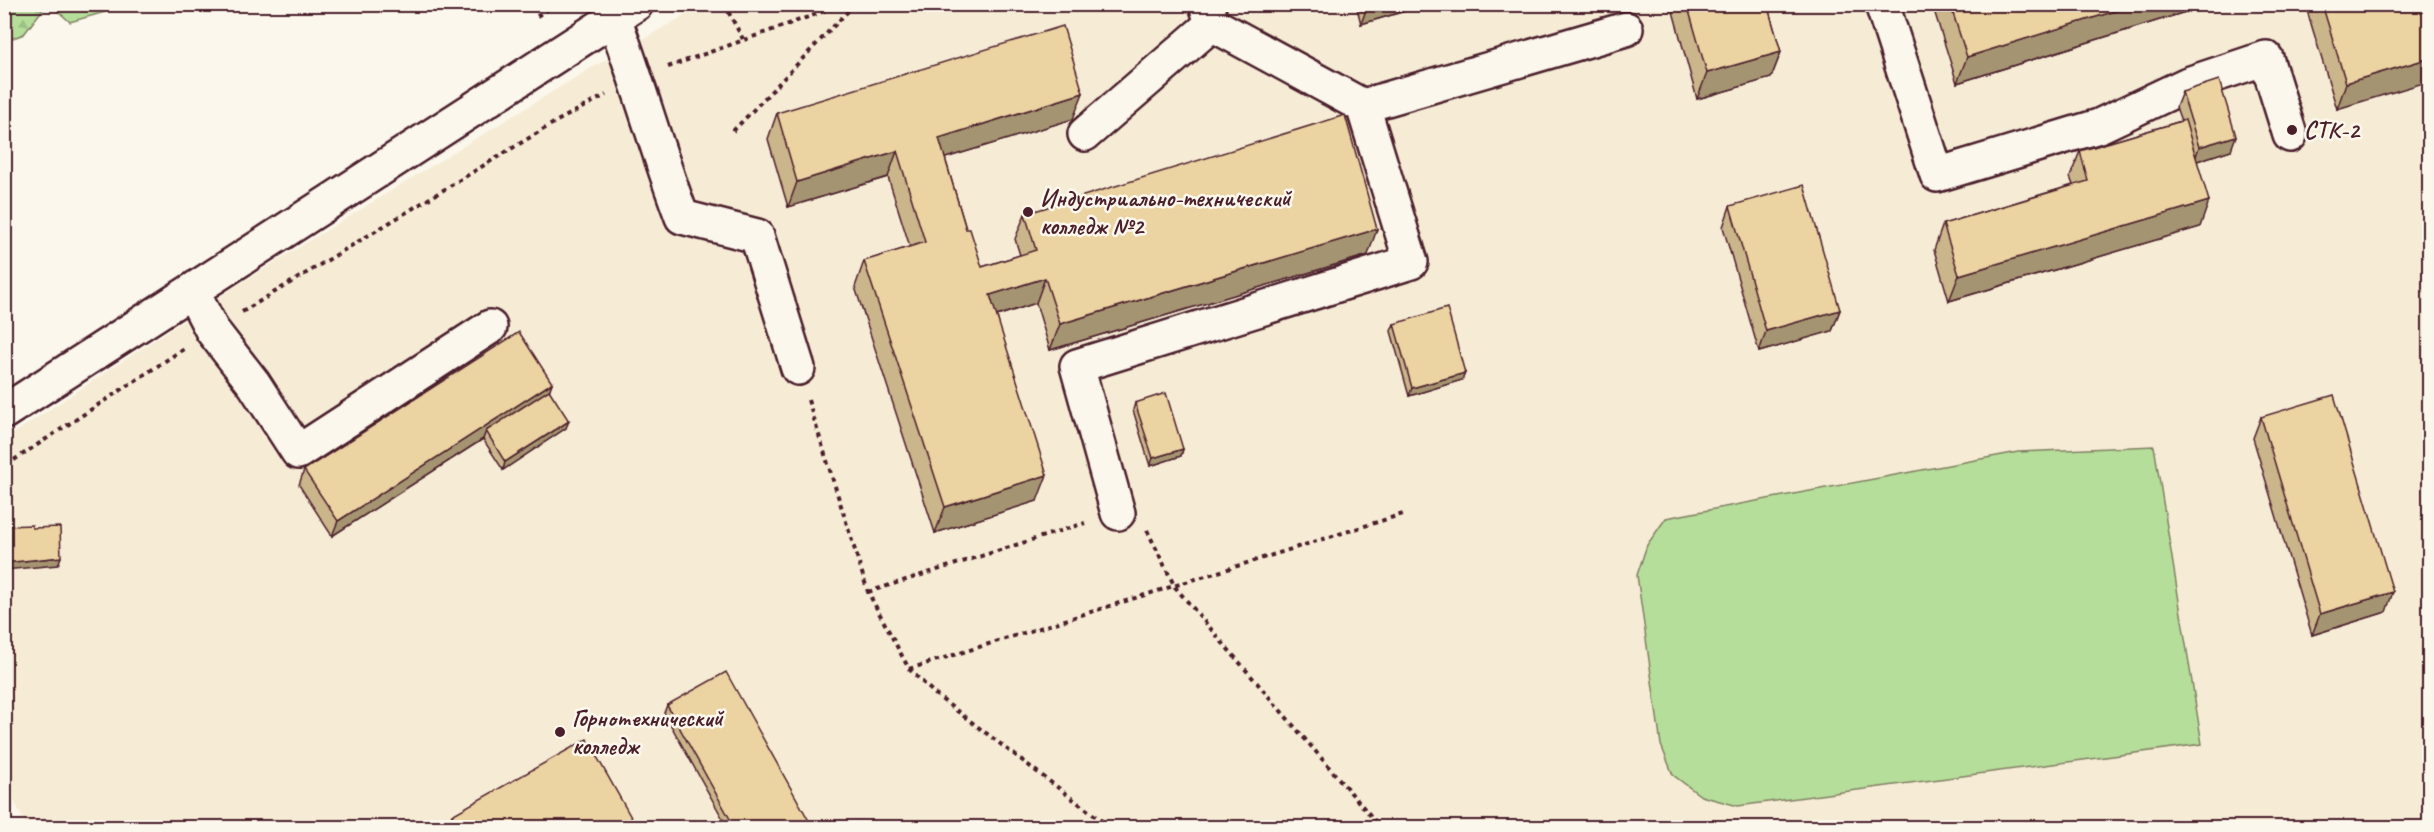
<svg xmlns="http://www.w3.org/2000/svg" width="2434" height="832" viewBox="0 0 2434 832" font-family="Caveat,sans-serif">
	<defs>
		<pattern id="forest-firs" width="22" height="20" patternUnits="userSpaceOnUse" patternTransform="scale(1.5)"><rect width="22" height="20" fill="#b5de9a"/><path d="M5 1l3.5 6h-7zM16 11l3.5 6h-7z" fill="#9dbe85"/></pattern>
	</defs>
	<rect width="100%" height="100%" fill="#fbf7ec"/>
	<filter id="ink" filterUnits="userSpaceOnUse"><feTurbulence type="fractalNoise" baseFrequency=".0167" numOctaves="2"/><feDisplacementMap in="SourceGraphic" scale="12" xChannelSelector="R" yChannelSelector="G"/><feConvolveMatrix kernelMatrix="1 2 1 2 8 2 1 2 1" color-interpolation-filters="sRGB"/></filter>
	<g filter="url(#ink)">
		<!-- built -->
		<path fill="#f6ecd6" d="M703,5H2429V827L27,828L5,782V439L231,289L586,71Z"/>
		<!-- forest -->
		<path fill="url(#forest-firs)" stroke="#807e62" stroke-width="1.5" d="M5,4H46V5L24,34L5,41Z
			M51,5H103L105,12L70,22Z"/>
		<!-- park -->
		<path fill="#b5de9a" stroke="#807e62" stroke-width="1.5" d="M2154,446L2202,744L1738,806L1701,796L1673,775L1661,745L1637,575L1647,545L1666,518L2018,452Z"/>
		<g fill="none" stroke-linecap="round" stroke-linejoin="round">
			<defs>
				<path id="minor" d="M1206,4L1212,24L1363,106L1626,29
					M1882,4L1937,175L2099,126L2188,84L2266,58L2290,135
					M614,18C639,84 657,151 682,217L757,236L798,368
					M1085,134L1212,24
					M192,291L212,330L254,384L298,452L490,327
					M4,412L636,4
					M1118,513L1077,366L1411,262L1363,106"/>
			</defs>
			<!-- minor casing -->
			<use href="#minor" stroke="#4a1f2b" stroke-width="38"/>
			<!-- path -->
			<path stroke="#4a1f2b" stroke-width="4" stroke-dasharray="4.5 4.5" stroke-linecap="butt" d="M724,4L743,39
				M537,16L556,4
				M668,67L845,4
				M733,131L855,4
				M242,312L557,121L606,95
				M808,400L868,592L909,669L936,695L1111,828
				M14,460L185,348
				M1147,530L1175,587L1381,828
				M868,592L1085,523
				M909,669L1403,514"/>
			<!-- minor -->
			<use href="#minor" stroke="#fbf7ec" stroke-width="33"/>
		</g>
		<!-- wall -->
		<path fill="#cbb58b" stroke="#4a1f2b" stroke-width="1.5" d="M1356,4H1429L1361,24Z
			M1671,4H1767L1781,52L1771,78L1697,99Z
			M1932,4H2211L1957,83Z
			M2305,4H2430L2337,109Z
			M2182,92L2231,150L2197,161L2200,227L1949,301L1934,250L1943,224L2073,185L2070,177L2080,151L2181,121L2176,107Z
			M777,113L1073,119L945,158L966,229L982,267L1020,255L1015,239L1025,214L1368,255L1050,350L1036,303L997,316L1037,501L935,533L855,287L864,261L910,247L888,177L788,207L768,139Z
			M1730,206L1840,310L1832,331L1759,352L1723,227Z
			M1394,324L1465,373L1462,380L1409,396L1391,331Z
			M552,383L549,390L566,428L503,470L483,439L332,536L299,485L304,470Z
			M1135,403L1183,449L1181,456L1150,466L1133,410Z
			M2261,417L2386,612L2312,635L2253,438Z
			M667,705L813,828H728L664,713Z
			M452,815L637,828H447Z"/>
		<!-- shaded-wall -->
		<path fill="#a59471" stroke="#4a1f2b" stroke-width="1.5" d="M1368,4H1429L1361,24Z
			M2138,4H2211L1957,83L1967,57Z
			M1781,52L1771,78L1697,99L1707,73Z
			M2430,58V81L2337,109L2346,83Z
			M1083,93L1073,119L929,163L939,138Z
			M2236,136L2231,150L2194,162L2199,147Z
			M897,151L888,177L788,207L797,182Z
			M2209,201L2200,227L1949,301L1959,275Z
			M1377,229L1368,255L1050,350L1060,324Z
			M1045,278L1036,303L981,321L990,295Z
			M1840,310L1832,331L1759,352L1766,331Z
			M1465,373L1462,380L1409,396L1412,388Z
			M552,383L547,398L486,431L483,439L332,536L338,521Z
			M569,421L566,428L503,470L505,462Z
			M1183,449L1181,456L1150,466L1153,458Z
			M1047,475L1037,501L935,533L945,507Z
			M61,557L58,565L4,570V563Z
			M2393,592L2386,612L2312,635L2320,614Z"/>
		<!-- building -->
		<path fill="#ecd3a2" stroke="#4a1f2b" stroke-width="1.5" d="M1687,4H1767L1781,52L1707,73Z
			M1950,4H2138L1967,57Z
			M2322,4H2430V58L2346,83Z
			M1063,26L1083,93L939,138L966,229H970L982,267L1036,250L1025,214L1345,115L1377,229L1060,324L1045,278L990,295L1047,475L945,507L864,261L925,242L897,151L797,182L777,113Z
			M2219,80L2236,136L2199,147L2182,92Z
			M2185,120L2209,201L1959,275L1943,224L2088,181L2080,151Z
			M1804,185L1840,310L1766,331L1730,206Z
			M1447,308L1465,373L1412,388L1394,324Z
			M519,332L552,383L338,521L304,470Z
			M549,390L569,421L505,462L486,431Z
			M1166,393L1183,449L1153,458L1135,403Z
			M2334,395L2393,592L2320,614L2261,417Z
			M32,525V528L60,527L61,557L4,563V526Z
			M726,672L813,828H735L667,705Z
			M587,739L637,828H459L452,815Z"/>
	</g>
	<!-- markers -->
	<g fill="#4a1f2b" stroke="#fbf7ec" stroke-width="2">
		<circle cx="2292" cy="130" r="6"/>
		<circle cx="1028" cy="212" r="6"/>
		<circle cx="560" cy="732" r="6"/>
	</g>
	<g text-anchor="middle" stroke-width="5" stroke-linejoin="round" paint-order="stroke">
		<!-- poi labels -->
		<g font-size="24" font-weight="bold" fill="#4a1f2b" stroke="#fbf7ec" text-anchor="start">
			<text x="2304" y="138">СТК-2</text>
			<text x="1040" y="206">Индустриально-технический<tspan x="1040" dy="28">колледж №2</tspan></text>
			<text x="572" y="726">Горнотехнический<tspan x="572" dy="28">колледж</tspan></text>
		</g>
	</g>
	<!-- margin -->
	<rect width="2434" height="832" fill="none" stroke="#fbf7ec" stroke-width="24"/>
	<rect x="12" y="12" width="2410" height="808" fill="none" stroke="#4a1f2b" stroke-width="2" filter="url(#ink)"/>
</svg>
